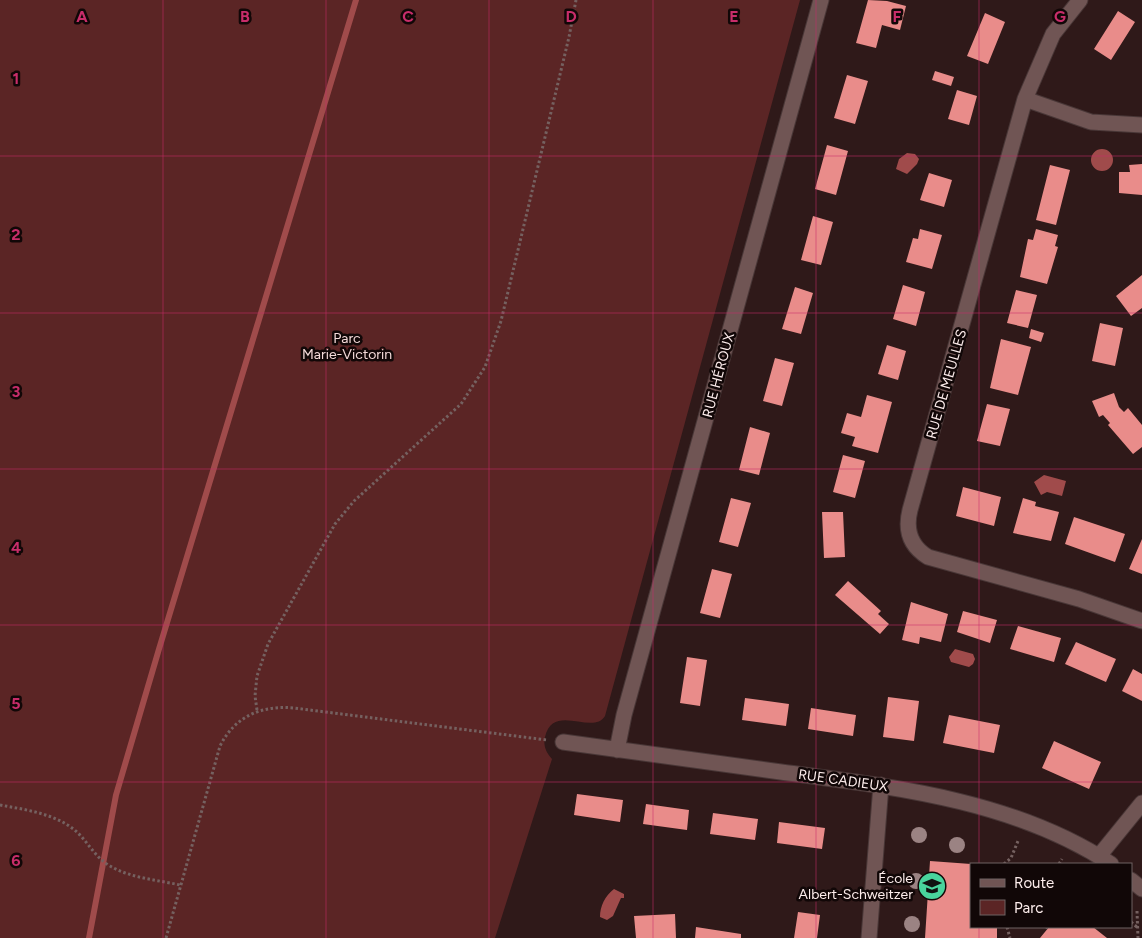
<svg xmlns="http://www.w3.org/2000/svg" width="1142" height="938" viewBox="0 0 1142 938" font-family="Figtree,sans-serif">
	<rect width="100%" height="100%" fill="#2f1919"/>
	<!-- green -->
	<path fill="#5b2525" d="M0,0H800L605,716C593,736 553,702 545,737C543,746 546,752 552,759L495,938H0Z"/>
	<!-- water -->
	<path fill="#a04b4b" d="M1091 160a11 11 0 1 1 22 0a11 11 0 1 1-22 0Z
		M907,153L915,154L919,159L917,164L907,174L896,169L899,159Z
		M1044,475L1066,481L1062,496L1047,492L1041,495L1034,482Z
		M955,649L973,654L975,659L973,664L969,667L951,662L949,657Z
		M614,889L624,894V898H621L613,916L607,920L600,917C600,906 605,896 614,889Z"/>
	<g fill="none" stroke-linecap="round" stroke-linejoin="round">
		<!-- stream -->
		<path stroke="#a04b4b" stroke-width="6" d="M89,938L116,795L159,649L356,0"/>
	</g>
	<!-- building -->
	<path fill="#e98c8a" d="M868,0L887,1L906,6L900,30L882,25L876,48L856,43Z
		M1118,11L1135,22L1111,60L1094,49Z
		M985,13L1005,22L988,64L967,56Z
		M935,71L954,77L951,86L932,80Z
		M847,75L868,81L855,124L834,118Z
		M957,90L977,96L969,125L948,119Z
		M827,145L848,151L836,195L815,189Z
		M1142,164V195L1119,193V172H1130L1129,165Z
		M1050,165L1070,170L1056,225L1036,220Z
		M929,173L952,180L944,207L920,200Z
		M813,216L833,222L821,265L801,260Z
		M920,229L942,235L932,269L906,262L913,238L918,239Z
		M1036,229L1058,235L1055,246L1058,247L1047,284L1020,277L1028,239L1033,240Z
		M1142,275V308L1131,316L1116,296Z
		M903,285L925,292L916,326L893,319Z
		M795,287L813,293L801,334L782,329Z
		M1016,290L1037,295L1028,328L1007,323Z
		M1100,323L1123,328L1115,366L1092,361Z
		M1031,329L1044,333L1041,342L1029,338Z
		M1001,339L1031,347L1018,395L990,388Z
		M887,345L906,351L898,380L878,374Z
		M775,358L794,363L782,406L763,401Z
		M1114,393L1119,407L1124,412L1128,408L1142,425V447L1133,454L1108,425L1110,423L1103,415L1099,417L1092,401Z
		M867,395L892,402L878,453L852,446L855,437L841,433L847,413L861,417Z
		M987,404L1010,409L1000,446L977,441Z
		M750,427L770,433L759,475L739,470Z
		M843,455L865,461L855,498L833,492Z
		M963,487L1001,497L994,526L956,516Z
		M731,498L751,503L738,547L719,542Z
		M1023,498L1036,502L1035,506L1059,512L1051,541L1013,533Z
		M822,512H843L845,557L824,558Z
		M1074,517L1125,534L1115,562L1065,544Z
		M1142,539V574L1129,569Z
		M712,569L732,574L720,618L700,613Z
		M848,581L881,611L878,614L889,624L880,634L835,595Z
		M911,602L948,614L941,642L920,637L919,644L902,640Z
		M963,611L997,620L990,643L957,632Z
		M1018,626L1061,638L1054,662L1010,649Z
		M1076,642L1116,659L1106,682L1065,664Z
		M687,657L707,660L700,706L680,703Z
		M1133,669L1142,674V701L1122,691Z
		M888,697L919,701L914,741L883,737Z
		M745,698L789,704L786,726L742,720Z
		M811,708L856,715L853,736L808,729Z
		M949,715L1000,725L994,753L943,743Z
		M1054,741L1101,762L1089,789L1042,768Z
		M577,794L623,800L620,822L574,815Z
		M646,804L689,810L687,830L643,824Z
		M713,813L758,819L755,840L710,834Z
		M779,822L825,828L822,849L777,843Z
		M930,861L971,864V927H997V938H925Z
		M798,912L820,915L817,938H794Z
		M675,914L676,938H636L634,916Z
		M696,927L741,934V938H695Z
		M1049,927H1093L1107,938H1040Z"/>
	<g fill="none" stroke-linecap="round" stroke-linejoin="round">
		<defs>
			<path id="street" d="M1080,0L1053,34L1025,99L910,510C905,530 910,546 928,557L1079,599L1142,621
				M1025,99L1091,122L1142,125
				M563,742C635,752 708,762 781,772C894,787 1014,800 1111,864
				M617,750L624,715L821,0
				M1099,856L1142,803
				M1131,880L1142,889
				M869,938L881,785"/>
		</defs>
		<!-- street casing -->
		<use href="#street" stroke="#493737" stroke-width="17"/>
		<!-- path -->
		<path stroke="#756160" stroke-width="3" stroke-dasharray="2.5 2.5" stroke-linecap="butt" d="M257,710L255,696L257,676L268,644L335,524L354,501L461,404L485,367L501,321L569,37L576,0
			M0,805C27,810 58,814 78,833C89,844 96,858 110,866C130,878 158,880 180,885
			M1004,864L1011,858L1018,841
			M1059,864L1062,859
			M1137,911L1138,938
			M1131,922L1138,928
			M1007,927L1010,938
			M1046,927L1048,928
			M166,938L220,746C235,716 262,705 294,708L547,740"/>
		<!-- street -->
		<use href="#street" stroke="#705554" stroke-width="15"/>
	</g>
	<!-- trees -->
	<g fill="#9b8383">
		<circle cx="919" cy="835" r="8"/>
		<circle cx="957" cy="845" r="8"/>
		<circle cx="916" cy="881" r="8"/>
		<circle cx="912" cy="924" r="8"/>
	</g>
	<!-- grid -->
	<path fill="none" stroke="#c82d6a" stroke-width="1" stroke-opacity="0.55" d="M163,0V938M326,0V938M489,0V938M653,0V938M816,0V938M979,0V864M0,156H1142M0,313H1142M0,469H1142M0,625H1142M0,782H1142M979,927V938"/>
	<!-- icons -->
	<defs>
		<symbol id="school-disc" viewBox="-11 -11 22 22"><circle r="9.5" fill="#49d49d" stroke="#110707"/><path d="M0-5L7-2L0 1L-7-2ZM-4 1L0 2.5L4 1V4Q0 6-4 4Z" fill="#111"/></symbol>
	</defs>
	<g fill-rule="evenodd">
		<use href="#school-disc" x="916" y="870" width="32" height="32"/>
	</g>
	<g text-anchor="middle" stroke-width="5" stroke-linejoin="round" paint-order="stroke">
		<!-- park labels -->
		<g font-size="14" fill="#f4dad9" stroke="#110707">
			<text x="347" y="343">Parc<tspan x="347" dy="16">Marie-Victorin</tspan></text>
		</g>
		<!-- street labels -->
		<g font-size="14" fill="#fdedec" stroke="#110707">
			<text transform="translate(718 375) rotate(-75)" y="5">RUE HÉROUX</text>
			<text transform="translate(946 384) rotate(-74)" y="5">RUE DE MEULLES</text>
			<text transform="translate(843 780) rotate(8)" y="5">RUE CADIEUX</text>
		</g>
		<!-- poi labels -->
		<g font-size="14" fill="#fdedec" stroke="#110707" text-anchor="end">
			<text x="913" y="883">École<tspan x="913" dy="16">Albert-Schweitzer</tspan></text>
		</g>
	</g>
	<g font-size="16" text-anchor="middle" font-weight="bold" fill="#c82d6a" stroke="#110707" stroke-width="5" stroke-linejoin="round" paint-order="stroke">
		<text x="82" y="22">A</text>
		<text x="245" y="22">B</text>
		<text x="408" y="22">C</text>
		<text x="571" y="22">D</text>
		<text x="734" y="22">E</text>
		<text x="897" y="22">F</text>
		<text x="1060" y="22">G</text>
		<text x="16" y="84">1</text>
		<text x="16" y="240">2</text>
		<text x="16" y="397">3</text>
		<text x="16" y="553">4</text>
		<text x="16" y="709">5</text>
		<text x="16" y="866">6</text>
	</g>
	<!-- legend -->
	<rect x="970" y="863" width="162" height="65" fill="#110707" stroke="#6f6363"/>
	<rect x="980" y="879" width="25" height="8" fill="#705554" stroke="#6f6363"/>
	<text x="1014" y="888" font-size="15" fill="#fdedec">Route</text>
	<rect x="980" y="900" width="25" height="15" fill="#5b2525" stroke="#6f6363"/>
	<text x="1014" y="913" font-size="15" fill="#fdedec">Parc</text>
</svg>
